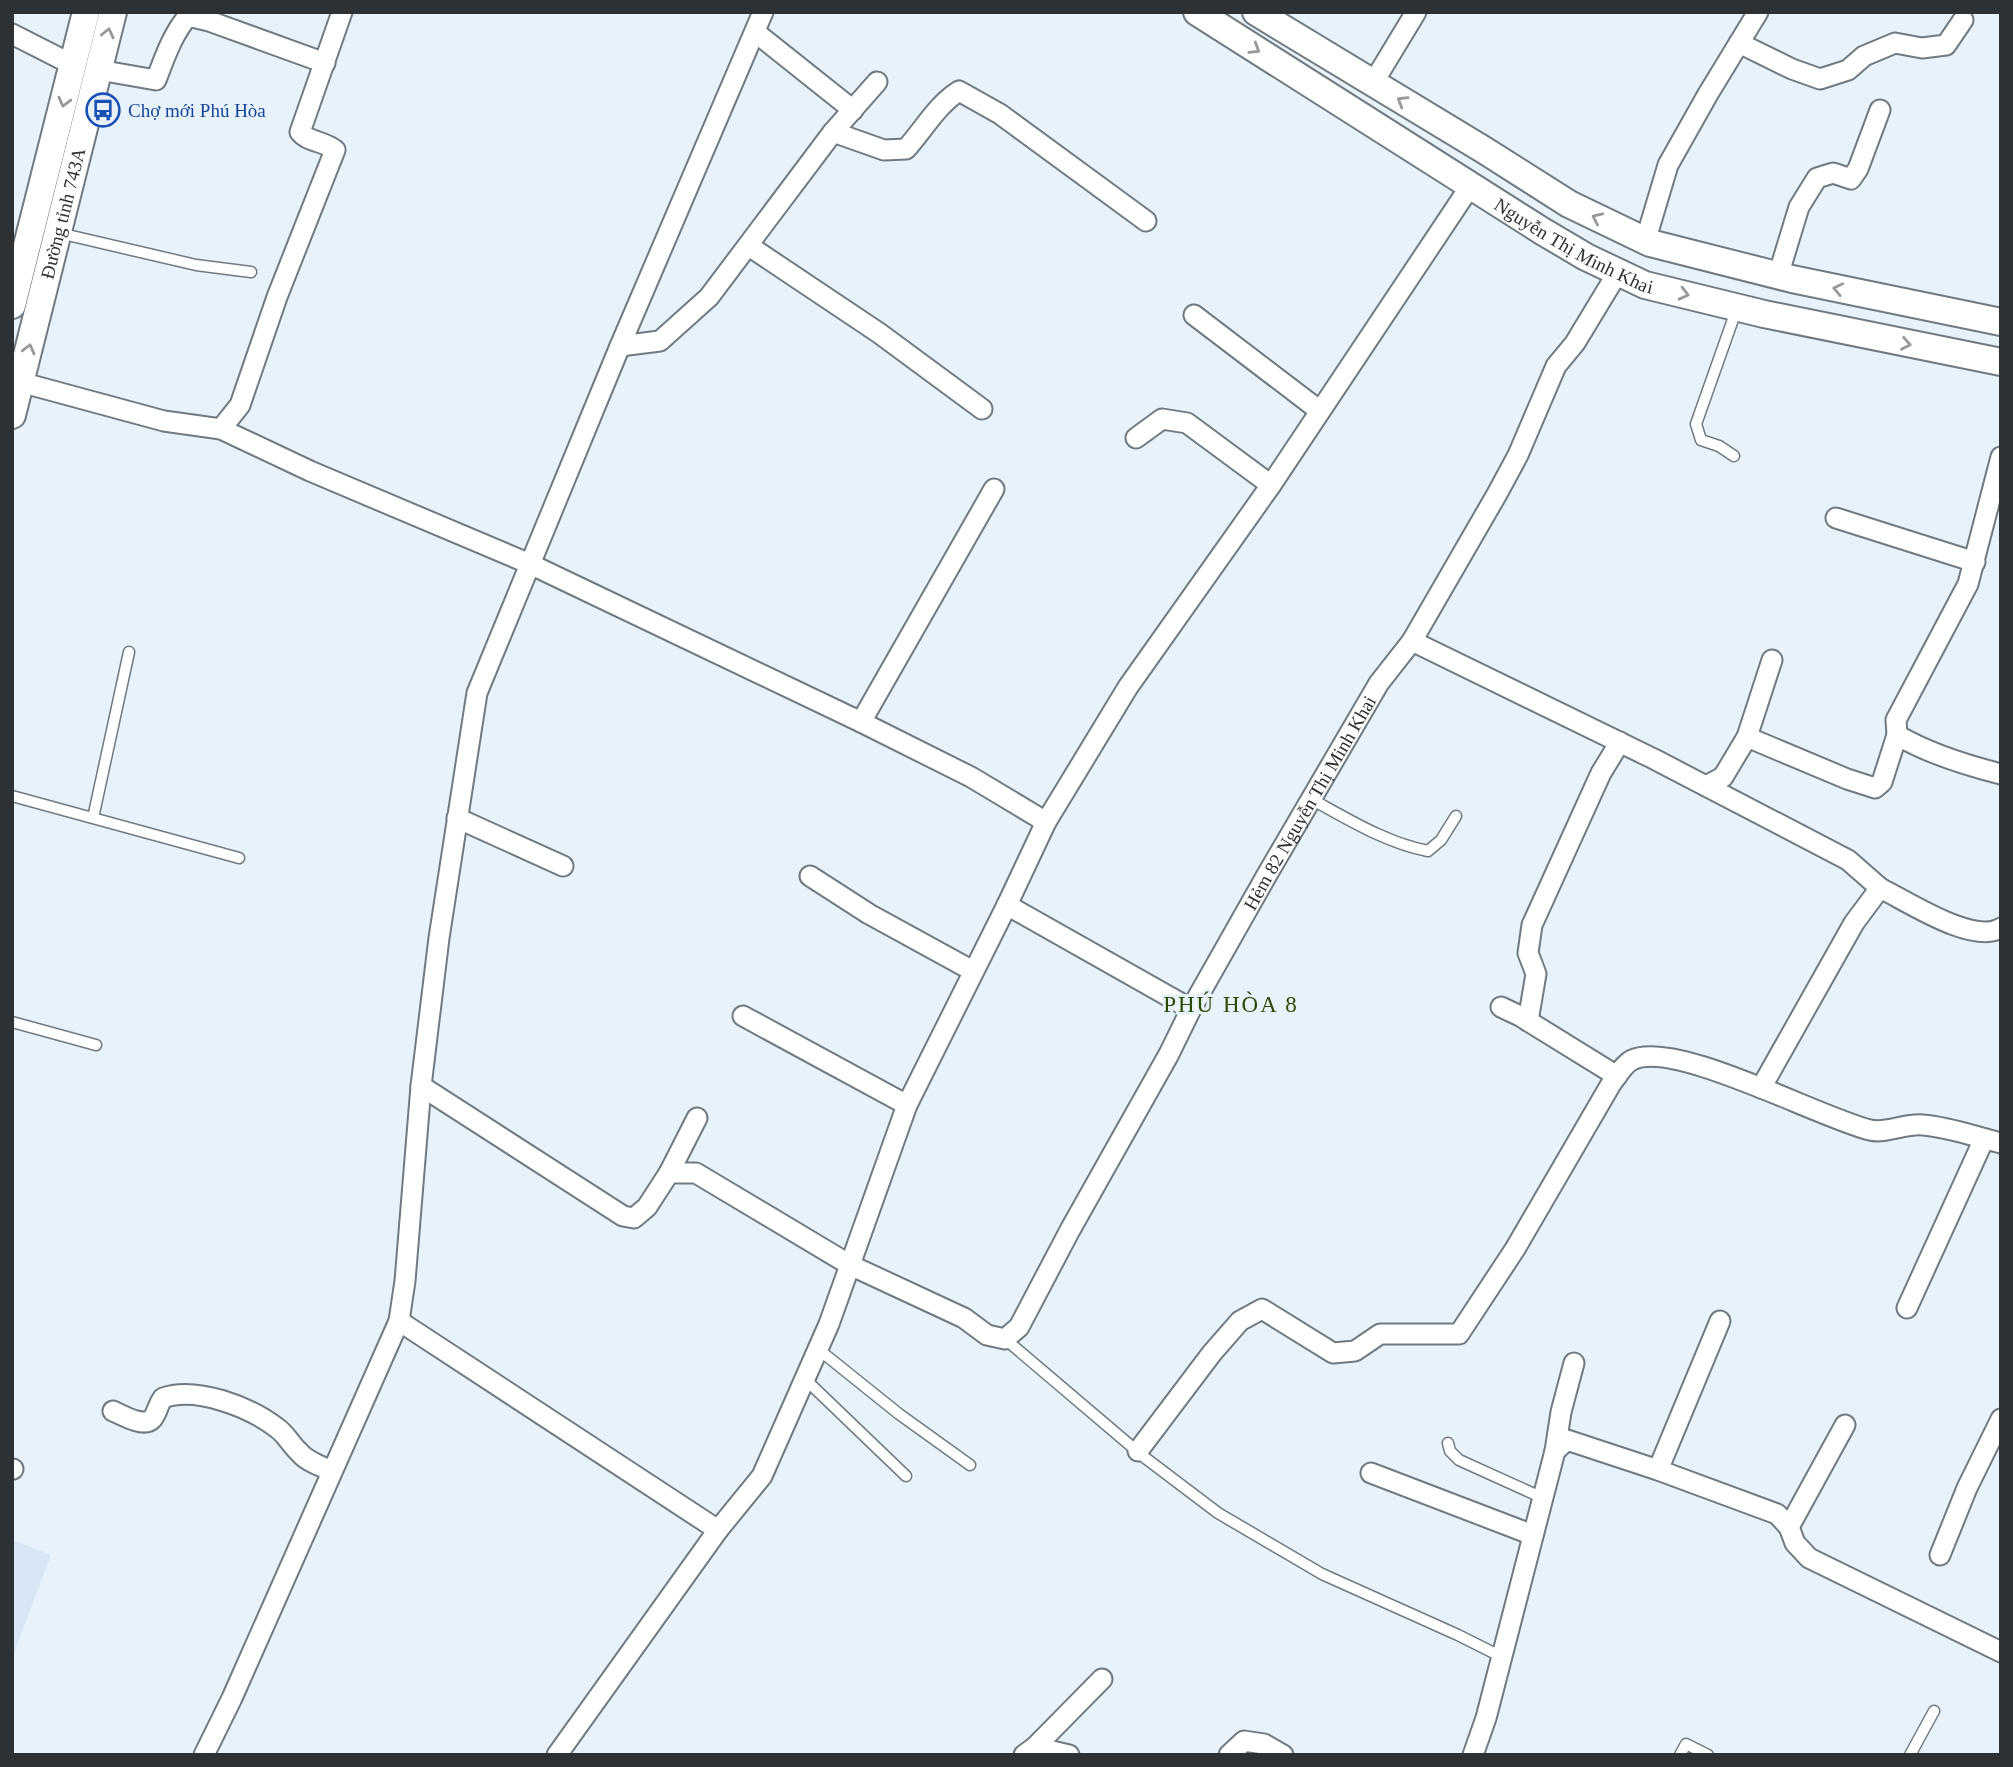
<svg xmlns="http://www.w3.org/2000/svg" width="2013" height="1767" viewBox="0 0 2013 1767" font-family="Georgia,serif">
	<rect width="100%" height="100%" fill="#e8f2fa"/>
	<!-- built -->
	<path fill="#d7e7f5" d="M12,1540L51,1555L12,1658Z"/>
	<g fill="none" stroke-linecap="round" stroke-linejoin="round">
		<defs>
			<path id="service" d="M59,233L196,265L251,272
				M1734,456L1719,446L1701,440L1696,424L1737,308
				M12,796L239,858
				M1311,799C1348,819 1386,843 1428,851L1441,840L1456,816
				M93,818L129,652
				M12,1022L96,1045
				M1005,1339L1144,1457L1218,1513L1322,1574L1458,1635L1502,1657
				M818,1349L899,1414L970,1465
				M805,1379L906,1476
				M1448,1443L1450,1451L1459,1460L1543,1498
				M1680,1755L1686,1744L1708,1755
				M1910,1755L1934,1711"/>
			<g id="minor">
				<path d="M755,32L853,110"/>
				<path d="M12,34L73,65"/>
				<path d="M1739,43L1792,69L1820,79L1848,70L1864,56L1895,43L1922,48L1946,45L1963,20"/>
				<path d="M99,70L156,80C165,57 172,35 188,16L209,21L325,63"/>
				<path d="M1373,83L1416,12"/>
				<path d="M833,132L884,150L906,149C924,129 937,105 959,91L1000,114L1146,221"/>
				<path d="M1650,243L1648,232L1668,165L1708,94L1758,12"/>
				<path d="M749,246L879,333L982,409"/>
				<path d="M1778,276L1799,207L1817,178L1833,173L1851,179L1858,169L1880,110"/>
				<path d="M1194,315L1320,411"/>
				<path d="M620,346L660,341L709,297L833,132L877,82"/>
				<path d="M20,382L164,421L221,429L310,471L530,564L861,722L971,777L1046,822"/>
				<path d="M221,429L240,405L277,297L335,150C324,141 308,142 300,132L342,12"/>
				<path d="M1136,438L1162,419L1187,423L1271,485"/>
				<path d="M2001,457L1968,584L1896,720L1897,735C1929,754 1965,765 2001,774"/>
				<path d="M1836,518L1975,562"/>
				<path d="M1412,641L1654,759L1848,860L1880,888"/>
				<path d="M861,722L994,489"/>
				<path d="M1747,737L1847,779L1875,788L1882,782L1897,735"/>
				<path d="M1706,786L1723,777L1747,737L1772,660"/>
				<path d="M457,818L563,866"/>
				<path d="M810,876L869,914L973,971"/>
				<path d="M1007,905L1191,1009"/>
				<path d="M1501,1007L1520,1016L1617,1076"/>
				<path d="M743,1016L907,1105"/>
				<path d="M1528,1021L1536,974L1528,953L1532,925L1601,773L1620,742"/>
				<path id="s1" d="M421,1086L623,1216L634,1218L647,1207L669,1173H696L850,1265L964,1318L987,1335L1005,1339L1019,1327L1070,1230L1169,1054L1191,1009L1268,873L1379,683L1412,641L1497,494L1518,455L1556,366L1575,343L1618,272"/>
				<path d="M1761,1088L1854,923L1880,888C1907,901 1973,945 2001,928"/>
				<path d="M669,1173L697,1118"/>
				<path d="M1907,1308L1984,1139"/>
				<path d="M399,1321L718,1530"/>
				<path d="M113,1411C122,1415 144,1428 152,1419C157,1414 158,1404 163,1398C196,1386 250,1407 277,1428C286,1434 291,1445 299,1452C307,1462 321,1466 332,1471"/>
				<path d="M1138,1451L1212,1353L1240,1321L1262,1309L1333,1353L1355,1351L1380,1334H1459L1515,1249L1611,1084C1616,1077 1624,1064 1632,1060C1674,1039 1820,1118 1870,1130C1886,1134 1906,1123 1923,1125C1949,1127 1976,1137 2001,1143"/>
				<path d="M1555,1451L1561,1412L1574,1363"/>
				<path d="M12,1469H13"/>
				<path d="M1658,1470L1720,1321"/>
				<path d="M1371,1473L1533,1535"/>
				<path d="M1789,1527L1845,1425"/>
				<path d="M1940,1555L1967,1488L2001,1419"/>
				<path d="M1035,1747L1102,1679"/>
				<path d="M204,1755L232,1698L399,1321L405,1281L421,1086L439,938L477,693L620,346L763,12"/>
				<path d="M557,1755L718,1530L762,1476L829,1324L907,1105L1007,905L1046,822L1128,687L1271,485L1471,185"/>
				<path d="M1024,1755L1035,1747L1069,1755"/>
				<path d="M1229,1755L1244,1741L1264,1744L1283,1755"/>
				<path d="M1473,1755L1486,1718L1555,1451L1567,1440L1658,1470L1777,1514L1789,1527L1795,1543L1809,1558L2001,1652"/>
			</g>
			<g id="secondary">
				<path id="s2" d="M1197,12L1542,231L1586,257L1645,285L1764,314L2001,362"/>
				<path d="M1256,12L1484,150L1569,204L1650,243L1792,279L2001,322"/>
				<path d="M12,305L86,12"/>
				<path id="s3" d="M12,415L113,12"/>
			</g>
		</defs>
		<!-- service casing -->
		<use href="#service" stroke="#717a81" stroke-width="13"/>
		<!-- minor casing -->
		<use href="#minor" stroke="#717a81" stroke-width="23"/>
		<!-- secondary casing -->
		<use href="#secondary" stroke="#717a81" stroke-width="30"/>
		<!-- service -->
		<use href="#service" stroke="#fff" stroke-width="10"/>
		<!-- minor -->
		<use href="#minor" stroke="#fff" stroke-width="19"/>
		<!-- secondary -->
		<use href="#secondary" stroke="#fff" stroke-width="26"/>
	</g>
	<!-- one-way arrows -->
	<defs><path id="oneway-chevron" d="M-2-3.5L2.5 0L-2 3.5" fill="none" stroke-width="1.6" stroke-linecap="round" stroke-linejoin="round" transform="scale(1.75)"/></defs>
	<g stroke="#96989a">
		<use href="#oneway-chevron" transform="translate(108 33) rotate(-77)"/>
		<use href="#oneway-chevron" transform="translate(1255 49) rotate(32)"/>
		<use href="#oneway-chevron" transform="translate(1402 101) rotate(-149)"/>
		<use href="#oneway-chevron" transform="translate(64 102) rotate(104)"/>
		<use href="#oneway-chevron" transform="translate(1597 218) rotate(-155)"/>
		<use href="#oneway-chevron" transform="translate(1838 289) rotate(-168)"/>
		<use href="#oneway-chevron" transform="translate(1684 294) rotate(14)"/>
		<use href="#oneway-chevron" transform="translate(1906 344) rotate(11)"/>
		<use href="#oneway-chevron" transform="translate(29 349) rotate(-76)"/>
	</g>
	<!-- icons -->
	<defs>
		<symbol id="bus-ring" viewBox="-11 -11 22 22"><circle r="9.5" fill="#e8f2fa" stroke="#1a4fb4" stroke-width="1.5"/><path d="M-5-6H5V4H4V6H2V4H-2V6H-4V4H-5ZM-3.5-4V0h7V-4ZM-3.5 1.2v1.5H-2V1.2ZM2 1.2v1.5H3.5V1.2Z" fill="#1a4fb4"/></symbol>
	</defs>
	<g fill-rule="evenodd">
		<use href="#bus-ring" x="84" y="91" width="38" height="38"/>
	</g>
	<g text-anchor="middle" stroke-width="6" stroke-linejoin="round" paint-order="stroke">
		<!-- transit labels -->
		<g font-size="19" fill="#164399" stroke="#e8f2fa" text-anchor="start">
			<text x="128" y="117">Chợ mới Phú Hòa</text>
		</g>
		<!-- street labels -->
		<g font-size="19" fill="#2d3134" stroke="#e8f2fa">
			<text dy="7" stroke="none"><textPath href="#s3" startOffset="208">Đường tỉnh 743A</textPath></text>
			<text dy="7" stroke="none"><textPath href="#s2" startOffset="444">Nguyễn Thị Minh Khai</textPath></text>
			<text dy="7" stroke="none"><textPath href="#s1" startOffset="1306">Hẻm 82 Nguyễn Thị Minh Khai</textPath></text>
		</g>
		<!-- quarter labels -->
		<g font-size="23" letter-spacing="2" fill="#2d4a02" stroke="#e8f2fa">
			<text x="1231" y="1012">PHÚ HÒA 8</text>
		</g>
	</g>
	<!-- border -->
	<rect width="2013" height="1767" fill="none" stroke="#2d3134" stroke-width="28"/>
</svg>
